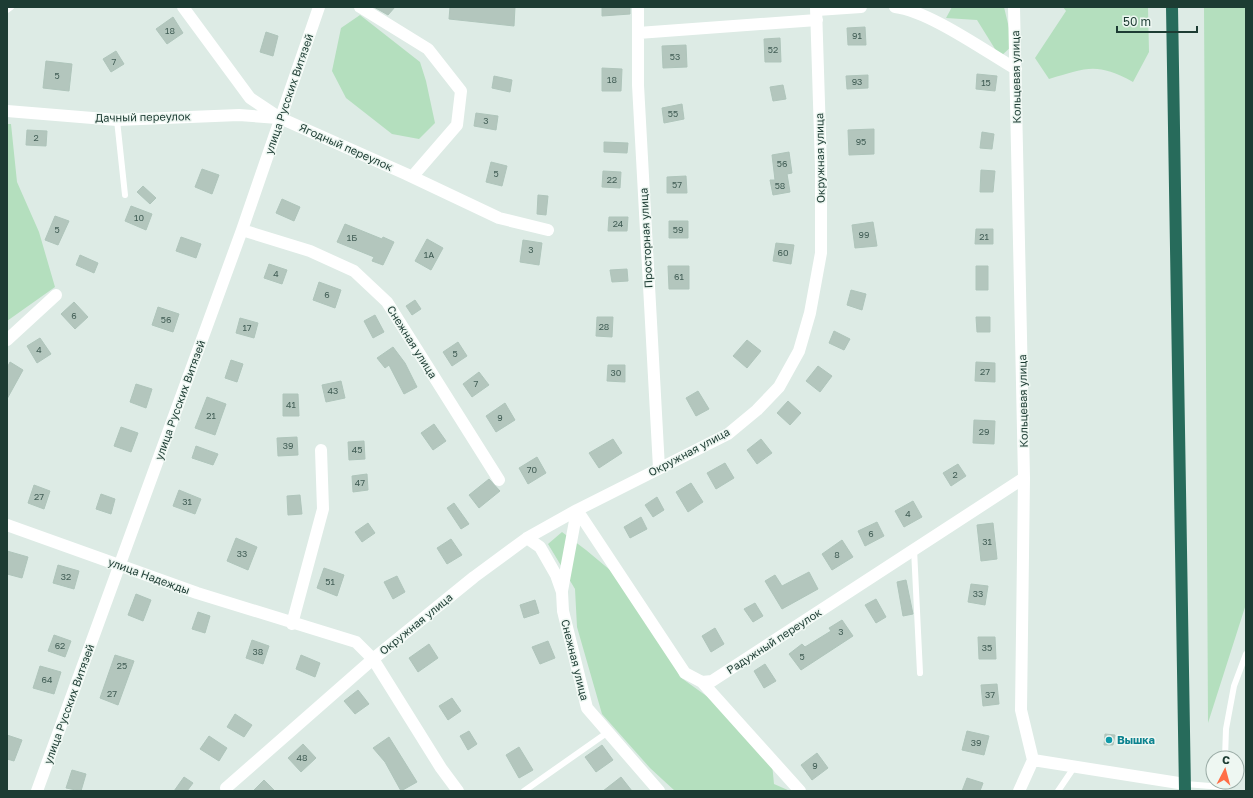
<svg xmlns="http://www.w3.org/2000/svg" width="1253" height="798" viewBox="0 0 1253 798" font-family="'Golos Text',sans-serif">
	<rect width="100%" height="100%" fill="#ddebe5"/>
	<!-- green -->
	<path fill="#b4dfbe" d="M952,7H1004L1013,45L1000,57L977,20L946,18Z
		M1063,7H1148L1149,52L1133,82C1096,62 1087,68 1049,79L1035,58L1066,11Z
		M1204,7H1246V604L1208,723Z
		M360,15L420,62L426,81L435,123L419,139L392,134L346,98L332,71L341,28Z
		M7,124H11L17,182L39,232L55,287L7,321Z
		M562,532L586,550L610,570L650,614L680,677L726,710L771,753L774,784L790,791H675L650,768L602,714L577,627L575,589L548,544Z"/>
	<!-- building -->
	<path fill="#b3c6bd" stroke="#afc5bb" d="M374,7H395L388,15Z
		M450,7H515L514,26L449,19Z
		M602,7H630V14L602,16Z
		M173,17L183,33L167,44L156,29Z
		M865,27L866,45H848L847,28Z
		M266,32L278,36L273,56L260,52Z
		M780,38L781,62H765L764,39Z
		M686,45L687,67L663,68L662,46Z
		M116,51L124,64L111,72L103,59Z
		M46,61L72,64L69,91L43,88Z
		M602,68L622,69L621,91H602Z
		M977,74L997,76L995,91L976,89Z
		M868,75V88L847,89L846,76Z
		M494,76L512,80L510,92L492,88Z
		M783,85L786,99L773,101L770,87Z
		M682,104L684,119L664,123L662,108Z
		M476,113L498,116L496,130L474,126Z
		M874,129V154L849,155L848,130Z
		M27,130L47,131L46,146L26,145Z
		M982,132L994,134L992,149L980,148Z
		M604,142L628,143L627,153L604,152Z
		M789,152L792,173L787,174L790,192L773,195L770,180H775L772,155Z
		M491,162L507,166L502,186L486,182Z
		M202,169L219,175L212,194L195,187Z
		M981,170L995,171L993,192H980Z
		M603,171L621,172L620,188L602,187Z
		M686,176L687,193H667V177Z
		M143,186L156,198L150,204L137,192Z
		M538,195L548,196L546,215L537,214Z
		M282,199L300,207L294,221L276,213Z
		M131,206L152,214L146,230L125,221Z
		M55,216L69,221L58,245L45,240Z
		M609,217H628L627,231H608Z
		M669,221H688V238H669Z
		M873,222L877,246L855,248L852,225Z
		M345,224L382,239L383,237L394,242L383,265L372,261L374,257L337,242Z
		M976,229H993V244H975Z
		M181,237L201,244L196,258L176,251Z
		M427,239L443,248L431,270L415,261Z
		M523,240L542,243L539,265L520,262Z
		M776,243L794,245L791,264L773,261Z
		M80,255L98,263L94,273L76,265Z
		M269,264L287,270L282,284L264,278Z
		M668,266H689V289H669Z
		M976,266H988V290H976Z
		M627,269L628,281L612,282L610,270Z
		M319,282L341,290L335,308L313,300Z
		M851,290L866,294L862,310L847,305Z
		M415,300L421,309L412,315L406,306Z
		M74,302L88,317L75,329L61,314Z
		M158,307L179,314L173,332L152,325Z
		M375,315L384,332L373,338L364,321Z
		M597,317H613L612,337L596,336Z
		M976,317H990V332H977Z
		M240,318L258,323L254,338L236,333Z
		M834,331L850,339L844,350L829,343Z
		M40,338L51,354L37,363L27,346Z
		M747,340L761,351L747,368L733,356Z
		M458,342L467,356L452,366L443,352Z
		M393,347L405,363L417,387L404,394L389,365L385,368L377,358Z
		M231,360L243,364L237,382L225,378Z
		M10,362L23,370L7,399V368Z
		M976,362L995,363V382L975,381Z
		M608,365H625V382L607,381Z
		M818,366L832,376L820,392L806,381Z
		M479,372L489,385L472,397L463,384Z
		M341,381L345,398L326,402L322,385Z
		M136,384L152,389L146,408L130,402Z
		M698,391L709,409L696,416L686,398Z
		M283,394H298L299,416H283Z
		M207,397L226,404L215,435L195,428Z
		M788,401L801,413L790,425L777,413Z
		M505,403L515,420L496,432L486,416Z
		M974,420L995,421L994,444L973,443Z
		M434,424L446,441L433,450L421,433Z
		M121,427L138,433L131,452L114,446Z
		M297,437L298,455L278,456L277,438Z
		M613,439L622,453L599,468L589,453Z
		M761,439L772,453L757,464L747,450Z
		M364,441L365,459L349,460L348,442Z
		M196,446L218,454L213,465L192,458Z
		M537,457L546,473L528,484L519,468Z
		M725,463L734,478L716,489L707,473Z
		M958,464L966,476L951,486L943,473Z
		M367,474L368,490L353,492L352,476Z
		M489,479L500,491L479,508L469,495Z
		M691,483L703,502L688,512L676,492Z
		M34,485L50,491L44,509L28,503Z
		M179,490L201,499L195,514L173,506Z
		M101,494L115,499L111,514L96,509Z
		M300,495L302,514L288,515L287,496Z
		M657,497L664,510L653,517L645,505Z
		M913,501L922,517L904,527L895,511Z
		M454,503L469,524L461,529L447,508Z
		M641,517L647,529L630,538L624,527Z
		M877,522L884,536L865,546L858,531Z
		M368,523L375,533L362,542L355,532Z
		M993,523L997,559L981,561L977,525Z
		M236,538L257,547L248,570L227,561Z
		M451,539L462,555L447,564L437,548Z
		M842,540L853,557L832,570L822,554Z
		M7,551L28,557L22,578L7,574Z
		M58,565L79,571L74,589L53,583Z
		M324,568L344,575L337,596L317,588Z
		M809,572L818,589L782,609L765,581L775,575L782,586Z
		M397,576L405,592L393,599L384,582Z
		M906,580L913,614L903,616L897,582Z
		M971,584L988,586L985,605L968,602Z
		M136,594L151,600L143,621L128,615Z
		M876,599L886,617L876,623L865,605Z
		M535,600L539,613L524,618L520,605Z
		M755,603L763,616L753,622L744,609Z
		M198,612L210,616L205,633L192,629Z
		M842,620L853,636L801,670L789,654L802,644L805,647L831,631L829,628Z
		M715,628L724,644L711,652L702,636Z
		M54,635L71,641L65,657L48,651Z
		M978,637H995L996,659H979Z
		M252,640L269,646L263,664L246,658Z
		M548,641L555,658L540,664L532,647Z
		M429,644L438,658L418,672L409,658Z
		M115,655L134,661L118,705L100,698Z
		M301,655L320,663L315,677L296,669Z
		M765,664L776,681L764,688L754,671Z
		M40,666L61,672L54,694L33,688Z
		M997,684L999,704L983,706L981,685Z
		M358,690L369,704L355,714L344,701Z
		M452,698L461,711L448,720L439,706Z
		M235,714L252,725L244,737L227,727Z
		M469,731L477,744L468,750L460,736Z
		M967,731L989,736L984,755L962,750Z
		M1105,734L1115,735L1113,745H1104Z
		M7,735L22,740L14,761L7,759Z
		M209,736L227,748L219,761L200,749Z
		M389,737L417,782L401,791L385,762L373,748Z
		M303,744L316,758L301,772L288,758Z
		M602,745L613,760L596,772L585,757Z
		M519,747L533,770L519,778L506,755Z
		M817,753L828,768L812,780L801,765Z
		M72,770L86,774L81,791L66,788Z
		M184,777L193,783L187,791H174Z
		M621,777L632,791H603Z
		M967,778L983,783L980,791H962Z
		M264,780L275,791H253Z"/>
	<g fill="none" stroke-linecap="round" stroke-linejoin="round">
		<!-- lane -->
		<path stroke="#fff" stroke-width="6" d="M7,10L11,7
			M117,120L125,195
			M914,549L920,673
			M1225,758L1226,729L1234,686L1246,654
			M1185,784L1223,787L1224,782
			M524,791L608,732
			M1058,791L1075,766"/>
		<!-- street -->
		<path stroke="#fff" stroke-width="12" d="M183,7L250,98L280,118L406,174L499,218L548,230
			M360,7L428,49L461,91L457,125L412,177
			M638,7V85L659,468
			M895,7C929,11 985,51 1016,69
			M1014,7L1024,478L1021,710L1033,760L1019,791
			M817,10L861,7
			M638,33L817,20
			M7,111L117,120L239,115L278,118
			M242,230L310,251L354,271L387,302L499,480
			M7,340L56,295
			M577,510L685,673L702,682L712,681L1024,478
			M7,525L197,593L356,642L373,659L441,768L458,791
			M527,538L540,547L556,575L562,592L563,611L587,708L659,791
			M562,591L577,510
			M292,624L323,509L321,450
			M702,682L800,791
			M1033,760L1185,784
			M226,788L373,659L474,577L527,538L577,510L728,434L757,410L779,387L799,351L810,313L821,253V167L816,7
			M37,791L242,230L319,7"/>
		<!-- highway -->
		<path stroke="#276b5b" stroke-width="12" d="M1172,7L1185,791"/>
	</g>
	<!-- markers -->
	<circle fill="#0f9aa8" stroke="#eef7f2" stroke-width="1.5" cx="1109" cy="740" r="4"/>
	<g text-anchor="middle" stroke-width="3" stroke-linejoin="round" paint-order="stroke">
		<!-- number labels -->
		<g font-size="9" fill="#425e56">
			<text x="170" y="34">18</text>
			<text x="857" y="39">91</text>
			<text x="773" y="53">52</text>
			<text x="675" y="60">53</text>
			<text x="114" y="65">7</text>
			<text x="57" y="79">5</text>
			<text x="612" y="83">18</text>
			<text x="857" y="85">93</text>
			<text x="986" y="86">15</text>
			<text x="673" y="117">55</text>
			<text x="486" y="124">3</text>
			<text x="36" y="141">2</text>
			<text x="861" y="145">95</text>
			<text x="782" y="167">56</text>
			<text x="496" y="177">5</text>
			<text x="612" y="183">22</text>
			<text x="677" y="188">57</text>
			<text x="780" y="189">58</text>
			<text x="139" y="221">10</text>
			<text x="618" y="227">24</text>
			<text x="57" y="233">5</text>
			<text x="678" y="233">59</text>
			<text x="864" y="238">99</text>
			<text x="984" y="240">21</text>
			<text x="352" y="241">1Б</text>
			<text x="531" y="253">3</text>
			<text x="783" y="256">60</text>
			<text x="429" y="258">1А</text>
			<text x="276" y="277">4</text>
			<text x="679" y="280">61</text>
			<text x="327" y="298">6</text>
			<text x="74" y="319">6</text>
			<text x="166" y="323">56</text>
			<text x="604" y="330">28</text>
			<text x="247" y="331">17</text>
			<text x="39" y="353">4</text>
			<text x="455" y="357">5</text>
			<text x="985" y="375">27</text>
			<text x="616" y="376">30</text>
			<text x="476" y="387">7</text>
			<text x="333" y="394">43</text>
			<text x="291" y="408">41</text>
			<text x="211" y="419">21</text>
			<text x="500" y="421">9</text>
			<text x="984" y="435">29</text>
			<text x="288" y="449">39</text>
			<text x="357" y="453">45</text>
			<text x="532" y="473">70</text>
			<text x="955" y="478">2</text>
			<text x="360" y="486">47</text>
			<text x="39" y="500">27</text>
			<text x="187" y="505">31</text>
			<text x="908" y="517">4</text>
			<text x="871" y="537">6</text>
			<text x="987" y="545">31</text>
			<text x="242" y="557">33</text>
			<text x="837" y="558">8</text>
			<text x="66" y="580">32</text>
			<text x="330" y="585">51</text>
			<text x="978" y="597">33</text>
			<text x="841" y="635">3</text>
			<text x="60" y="649">62</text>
			<text x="987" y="651">35</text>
			<text x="258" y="655">38</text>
			<text x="802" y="660">5</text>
			<text x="122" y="669">25</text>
			<text x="47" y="683">64</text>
			<text x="112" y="697">27</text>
			<text x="990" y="698">37</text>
			<text x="976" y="746">39</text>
			<text x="302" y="761">48</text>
			<text x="815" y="769">9</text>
		</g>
		<!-- street labels -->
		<g font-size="11" fill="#1d3c33" stroke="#eef7f2">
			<text transform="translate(1016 77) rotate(-91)" y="4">Кольцевая улица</text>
			<text transform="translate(289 94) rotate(-71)" y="4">улица Русских Витязей</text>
			<text transform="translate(143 117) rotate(-1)" y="4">Дачный переулок</text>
			<text transform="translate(346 147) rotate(24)" y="4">Ягодный переулок</text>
			<text transform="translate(820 158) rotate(-91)" y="4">Окружная улица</text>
			<text transform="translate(646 238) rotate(-93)" y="4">Просторная улица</text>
			<text transform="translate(412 342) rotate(58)" y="4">Снежная улица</text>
			<text transform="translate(180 400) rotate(-70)" y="4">улица Русских Витязей</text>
			<text transform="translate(1023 401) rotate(-91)" y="4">Кольцевая улица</text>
			<text transform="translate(689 452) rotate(-28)" y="4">Окружная улица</text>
			<text transform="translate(149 576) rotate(20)" y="4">улица Надежды</text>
			<text transform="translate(416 624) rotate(-39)" y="4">Окружная улица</text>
			<text transform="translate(774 641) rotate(-33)" y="4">Радужный переулок</text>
			<text transform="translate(575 660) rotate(76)" y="4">Снежная улица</text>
			<text transform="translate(69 704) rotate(-70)" y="4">улица Русских Витязей</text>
		</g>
		<!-- culture labels -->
		<g font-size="11" font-weight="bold" fill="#0d838f" stroke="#eef7f2" text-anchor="start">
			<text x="1117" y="744">Вышка</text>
		</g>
	</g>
	<!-- border -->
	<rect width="1253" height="798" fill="none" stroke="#1d3c33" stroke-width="16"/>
	<!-- north arrow -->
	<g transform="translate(1225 770) rotate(6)"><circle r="19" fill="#eef7f2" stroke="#9aaca6"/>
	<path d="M0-3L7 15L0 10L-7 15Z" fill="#ff6e47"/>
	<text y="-6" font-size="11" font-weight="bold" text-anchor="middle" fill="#1d3c33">С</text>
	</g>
	<!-- scale -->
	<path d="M1117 26v6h80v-6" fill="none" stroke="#1d3c33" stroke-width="2"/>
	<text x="1123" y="26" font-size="12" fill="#1d3c33" stroke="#eef7f2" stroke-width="3" paint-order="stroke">50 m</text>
</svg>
